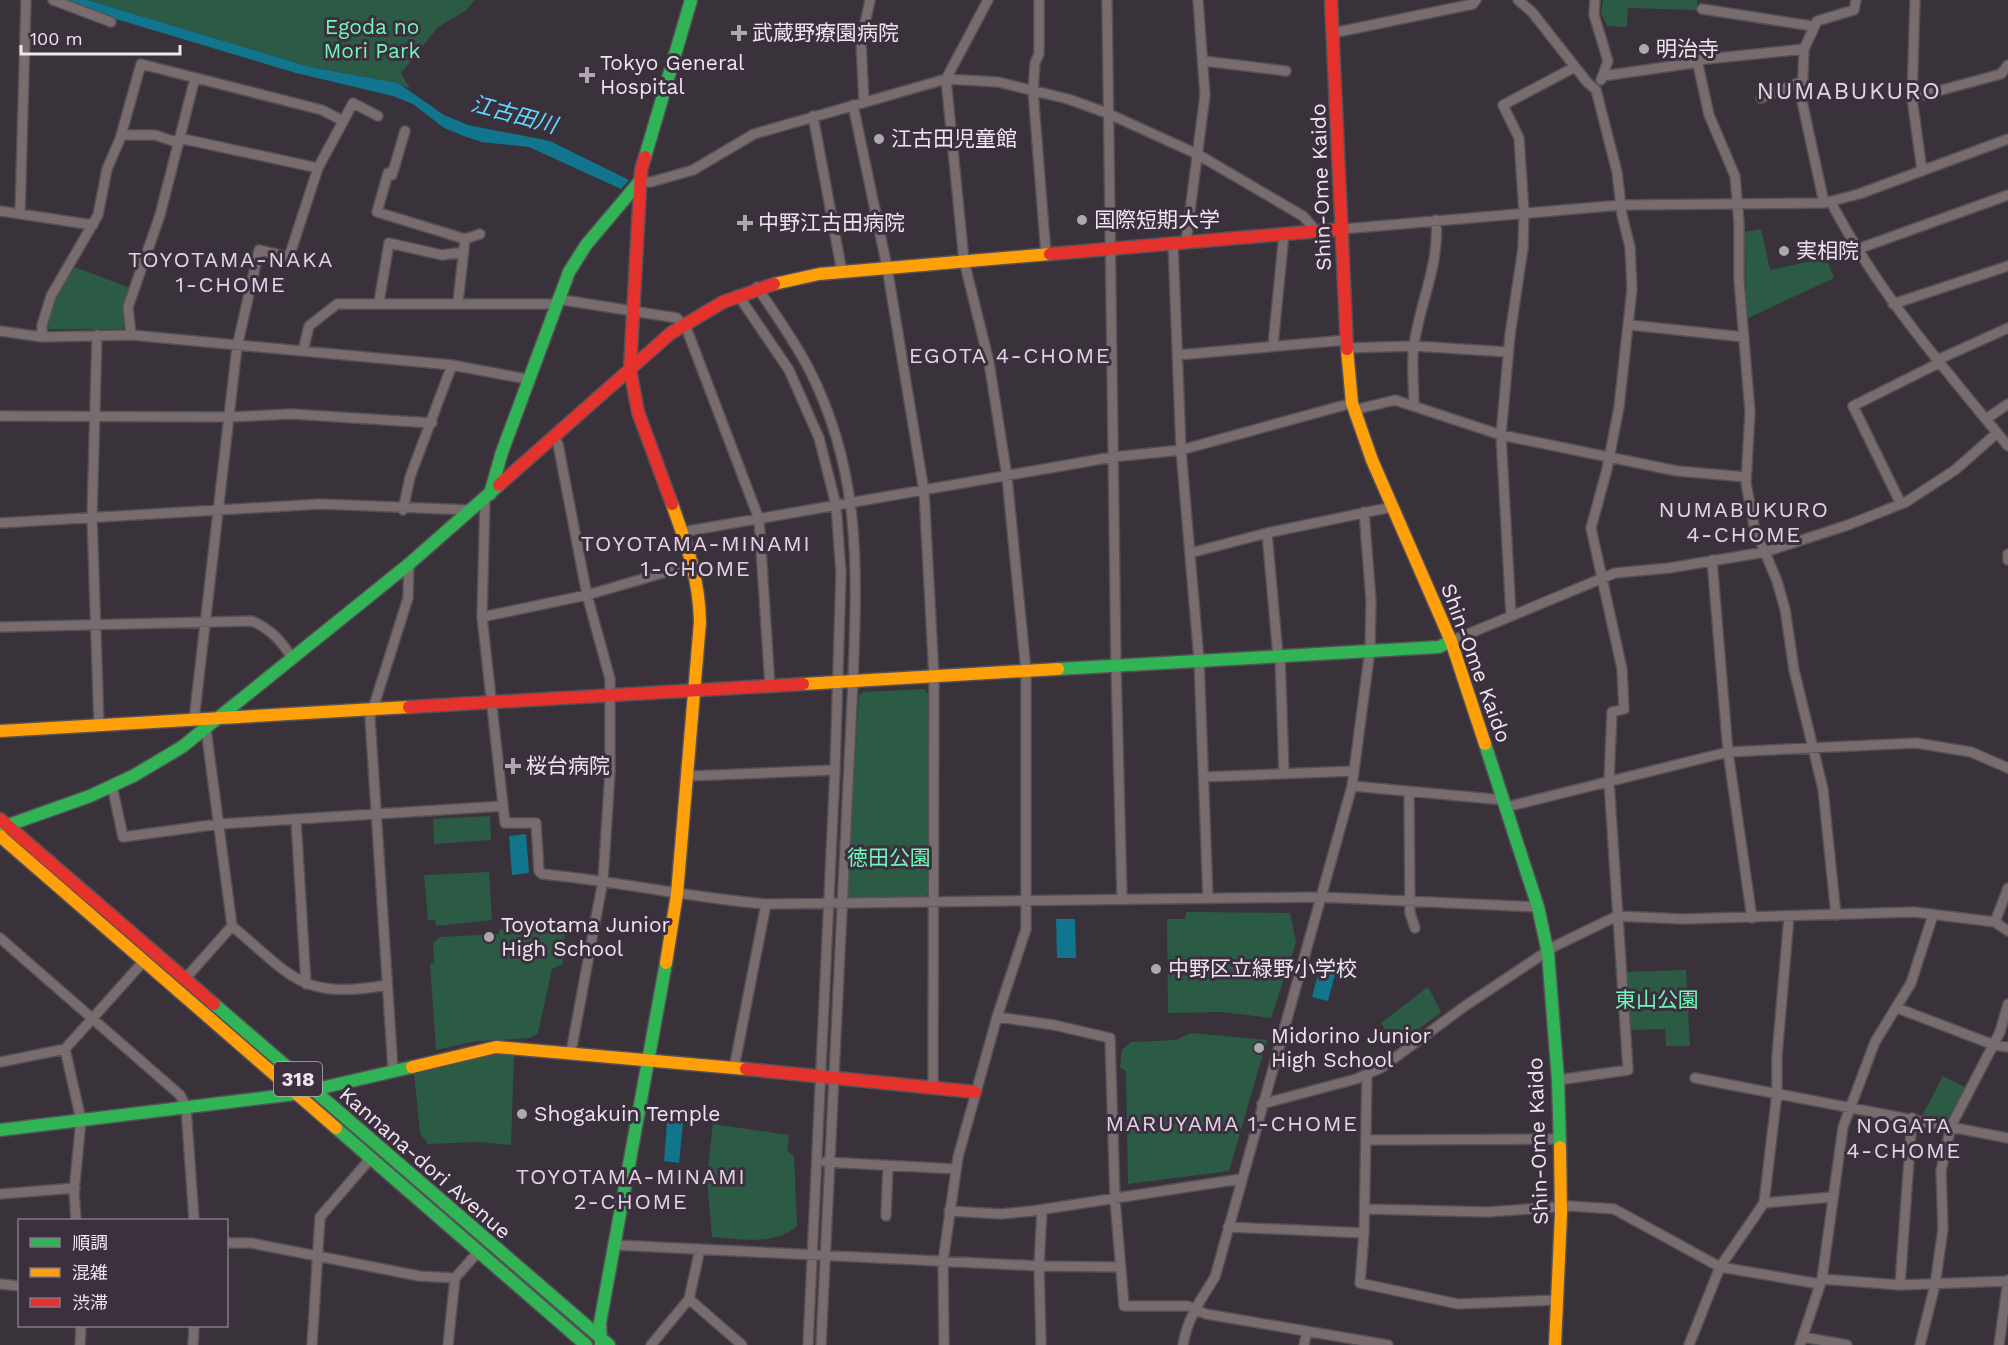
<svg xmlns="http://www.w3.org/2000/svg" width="2008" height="1345" viewBox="0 0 2008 1345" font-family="'Work Sans','Noto Sans JP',sans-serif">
	<rect width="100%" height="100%" fill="#39323a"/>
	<!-- green -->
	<path fill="#2b5b45" d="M87,0H475L465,11L438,27L401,73L410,89L398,83L310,67Z
		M1603,0H1697V10L1628,8L1627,27L1607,26L1601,13Z
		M1761,229L1770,270L1826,258L1834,278L1746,319L1745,232Z
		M75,267L130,288L124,304V327L122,329H48C49,304 62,287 75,267Z
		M924,689L928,694V894L924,897L851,898L847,894L859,696L863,692Z
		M490,816L491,840L434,844L433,819Z
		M489,872L492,920L436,926L435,920H428L424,875Z
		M1186,912L1290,913L1296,942L1271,1018L1222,1012L1168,1013L1167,919H1185Z
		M500,929L565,930L563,964L552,969L538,1033L530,1038L477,1041L436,1050L430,964L434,963L433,943L440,937L499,934Z
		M1686,970L1690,1046H1666L1665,1029L1629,1030L1626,972Z
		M1428,987L1441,1012L1397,1046L1381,1023Z
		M1191,1033L1267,1040L1229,1171L1128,1184L1126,1071L1120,1068L1122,1050L1131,1042L1176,1040Z
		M491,1055H514L511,1145L480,1142L428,1144L420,1133L414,1074Z
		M1943,1076L1965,1087L1945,1124L1921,1118Z
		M713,1124L789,1135L787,1151L794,1156L797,1226C775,1246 739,1239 712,1237L707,1178Z"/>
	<!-- water -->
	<path fill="#10758d" d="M61,0H87L310,67L398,83L444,115L468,125L550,141L629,180L621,189L529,147L481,142L464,136L444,128L413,104L393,96L296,73L96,13Z
		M526,834L529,873L512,875L509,836Z
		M1056,919H1075L1076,958H1057Z
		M1322,958L1338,963L1328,1001L1312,997Z
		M667,1122L683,1123L679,1163L664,1161Z"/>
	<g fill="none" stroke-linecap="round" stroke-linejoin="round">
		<defs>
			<path id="street" d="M53,0L111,22
				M1039,0V54L1035,63L1033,91L1046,254
				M1107,0L1116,666L1122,898
				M1518,0L1532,12L1587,82L1596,90L1617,172L1622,215L1630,247L1632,289L1619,407L1607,469L1591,528L1622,669L1624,709L1612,712L1609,781L1628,1070L1558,1080
				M1595,0L1594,15L1608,61L1601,80
				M1915,0L1912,98L1922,171
				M1702,9L1812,26
				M1333,33L1473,4L1476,0
				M1804,49L1802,101L1824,203
				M1697,60L1709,115L1735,176L1739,223V280L1750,412L1746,483L1754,526L1777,581L1785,609L1794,670L1823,789L1836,915
				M1204,61L1286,71
				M1603,76L1693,63L1697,60L1804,49L1817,21L1854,10L1856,0
				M1761,98L1801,82
				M1912,98L2001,74L2008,65
				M864,102L861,42L870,0
				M853,105L887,267L924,491L934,677L933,1088
				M813,116L842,272
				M405,131L392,175L388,173L377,212L465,239
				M121,135H155L179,143
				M179,138L318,168
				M640,181L651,182L693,170L754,134L946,79L998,82L1068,99L1107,113L1197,154L1303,216L1316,231
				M1831,202C1878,293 1943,367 2008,446
				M0,211L93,225
				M20,214L26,0
				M1343,229L1621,205L1824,203L1859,194L2008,139
				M1186,242L1205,95L1198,0
				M1173,243L1181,450L1199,660L1208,898
				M1855,250L2008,195
				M757,287C775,314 794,340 809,369C862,473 857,569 853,681L821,1345
				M738,295L789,370L819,438L836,505L841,573L835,770L808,1345
				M557,299L677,318L687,330L759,519L770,686
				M379,302L389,243L442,255L464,252
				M458,302L465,239L480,234
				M1893,304L2008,266
				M1630,325L1744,337
				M0,331L42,337L131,335L452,365L527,379
				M97,335L92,517L99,725
				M131,335L128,307L160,215L195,78
				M42,337V325L51,296L98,215L107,169L120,139L141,64L322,110L343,121
				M1273,345L1284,234
				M1347,348L1414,346L1508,352
				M303,351L309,326L337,304H555
				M1178,355L1346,340
				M1937,360L2008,328
				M1414,406C1414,386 1411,364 1414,345C1420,302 1440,264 1436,220
				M1354,410L1395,400L1501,435L1677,471L1746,477
				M0,416L229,417L292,414L432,423
				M1986,419L2008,404
				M554,438L558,444L587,595L610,679V772L603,880L571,1052
				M485,499L482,617L505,823H536L539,871L542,874C617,881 691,898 766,904L1320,897L1538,907
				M1901,504L1853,406L1939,363
				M403,510L410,477L452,365
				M0,523L321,504L471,510
				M682,532L1113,457L1181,450L1352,403
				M1267,533L1278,656
				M1190,553L1267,533L1392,507
				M2008,554V560
				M1712,560L1728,752L1752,918
				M1511,615L1501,435L1510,335L1523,248L1524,213L1519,138L1503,105L1575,67
				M482,617L587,595L694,564
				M0,627L252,621C272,630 281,641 293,659
				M1451,641L1615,573L1669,568L1765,552L1848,525L1906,502L1955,470L1997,433
				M1280,656L1284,773
				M194,720L237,347L259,250L289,257L318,168L353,103L378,116
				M206,729L232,926C293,977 301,1000 387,985
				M690,776L835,770
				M1204,777L1354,771
				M112,786L123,837L219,824L503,806
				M1352,786L1504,800
				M1409,792L1410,913L1415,928
				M1506,807L1728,752L1916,743L1971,752L2008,768
				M296,820L306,984
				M1995,922L2008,888
				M0,938L180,1095L186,1107L194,1220
				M184,980L232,926
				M1897,1008L1994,1045L2008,1047
				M997,1017L1054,1025L1110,1038L1115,1200L1124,1306H1188L1206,1314L1388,1345
				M65,1049L81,1120L74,1192L76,1220
				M0,1062L65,1049L143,962
				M734,1068L766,904
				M393,1070L370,718L408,598L409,564
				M1695,1078L2008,1138
				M1262,1104L1356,1079L1381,1068L1465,1006L1555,946L1617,916L1683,919L1914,912L1995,922L2008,931
				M1368,1140L1559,1139
				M825,1162L956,1169
				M0,1194L75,1188
				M1764,1203L1832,1197
				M1365,1209L1488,1212L1570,1206L1614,1209L1720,1267L1820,1284
				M949,1211L1001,1214L1032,1211L1240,1179
				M886,1216L888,1166
				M1228,1227L1364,1233L1367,1075
				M1364,1233L1360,1283L1458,1304L1558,1300
				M226,1243H251L419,1276L455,1278
				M615,1245L1039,1266L1042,1210
				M1822,1279L1900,1285L2008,1281
				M0,1284L20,1286
				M1900,1285L1912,1118
				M689,1299L742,1345
				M1803,1337L1847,1345
				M80,1345L81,1326
				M193,1345L194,1326
				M312,1345L320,1217L370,1159
				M448,1345L455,1278L478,1252
				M651,1345L689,1299L700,1249
				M944,1345L943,1261L958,1157L997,1017L1026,929V671L1007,477L989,362L964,261L946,79L988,0
				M1041,1345L1039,1266L1121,1267
				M1183,1345C1187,1319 1201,1299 1215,1277L1352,786L1370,650L1371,600L1364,512
				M1304,1345L1307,1331
				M1689,1345L1720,1267L1764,1203L1777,1093V1056L1789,917
				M1800,1345L1822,1279L1843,1127L1875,1042L1911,983L1933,915
				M1920,1345L1935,1285L1943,1229L1941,1171L1951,1126L2000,1032L2008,1004
				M1999,1345L2008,1280"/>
			<path id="fast" d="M645,157L691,0
				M490,494L502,452L569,272L586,245L640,181
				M1058,669L1439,647L1451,641
				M1485,744L1538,907L1548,953L1558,1080L1560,1147
				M0,828L90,796L133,776L182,747L409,564L499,485
				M214,1004L609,1345
				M336,1128L586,1345
				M0,1130L295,1094L412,1067
				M601,1344L600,1323L666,963"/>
			<path id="slow" d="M774,284L819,274L1050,254
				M1347,349L1352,403L1372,460L1451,641L1485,744
				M803,684L1058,669
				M0,731L409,707
				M0,836L336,1128
				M666,963L677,894L700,622C699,577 687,546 672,504
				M412,1067L496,1047L746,1069
				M1555,1345L1561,1214L1560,1147"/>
			<path id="jam" d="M1331,0L1347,349
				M645,157L641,170L630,369L638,412L672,504
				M1050,254L1343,229
				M499,485L671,333L723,302L774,284
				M409,707L803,684
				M0,819L214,1004
				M746,1069L975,1092"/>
		</defs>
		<!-- street casing -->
		<use href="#street" stroke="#555056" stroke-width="12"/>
		<!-- fast casing -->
		<use href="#fast" stroke="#555056" stroke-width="15"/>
		<!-- slow casing -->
		<use href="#slow" stroke="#555056" stroke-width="15"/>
		<!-- jam casing -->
		<use href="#jam" stroke="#555056" stroke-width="15"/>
		<!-- street -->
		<use href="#street" stroke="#796c6e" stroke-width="9"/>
		<!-- fast -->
		<use href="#fast" stroke="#30b455" stroke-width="12"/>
		<!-- slow -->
		<use href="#slow" stroke="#ff9f0a" stroke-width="12"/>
		<!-- jam -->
		<use href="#jam" stroke="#e5322d" stroke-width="12"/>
	</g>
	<!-- markers -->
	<g fill="#aea7b0" stroke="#3c2f3e" stroke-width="2">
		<path d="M736 24h6v6h6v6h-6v6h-6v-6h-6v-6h6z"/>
		<circle cx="1644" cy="49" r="6"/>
		<path d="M584 66h6v6h6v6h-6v6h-6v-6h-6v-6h6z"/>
		<circle cx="879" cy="139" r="6"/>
		<circle cx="1082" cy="220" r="6"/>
		<path d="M742 214h6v6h6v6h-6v6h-6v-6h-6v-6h6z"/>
		<circle cx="1784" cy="251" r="6"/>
		<path d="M510 757h6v6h6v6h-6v6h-6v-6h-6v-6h6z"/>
		<circle cx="489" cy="937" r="6"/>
		<circle cx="1156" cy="969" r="6"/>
		<circle cx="1259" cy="1048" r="6"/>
		<circle cx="522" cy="1114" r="6"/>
	</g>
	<g text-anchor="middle" stroke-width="6" stroke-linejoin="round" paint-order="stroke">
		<!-- shield labels -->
		<rect fill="#3c2f3e" stroke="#b8afba" stroke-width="1.5" x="274" y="1062" width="48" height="34" rx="4.5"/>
		<g font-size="20" font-weight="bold" fill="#ede6ef">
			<text x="298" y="1086">318</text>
		</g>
		<!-- park labels -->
		<g font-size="21" fill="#6ff8ba" stroke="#3c2f3e">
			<text x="372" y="34">Egoda no<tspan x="372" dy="24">Mori Park</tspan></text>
			<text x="889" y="865">徳田公園</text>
			<text x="1657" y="1007">東山公園</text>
		</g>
		<!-- poi labels -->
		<g font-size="21" fill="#ede6ef" stroke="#3c2f3e" text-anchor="start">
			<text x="752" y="40">武蔵野療園病院</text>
			<text x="1656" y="56">明治寺</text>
			<text x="600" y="70">Tokyo General<tspan x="600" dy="24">Hospital</tspan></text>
			<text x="891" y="146">江古田児童館</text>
			<text x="1094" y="227">国際短期大学</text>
			<text x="758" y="230">中野江古田病院</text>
			<text x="1796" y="258">実相院</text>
			<text x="526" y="773">桜台病院</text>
			<text x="501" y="932">Toyotama Junior<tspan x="501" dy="24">High School</tspan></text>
			<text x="1168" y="976">中野区立緑野小学校</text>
			<text x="1271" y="1043">Midorino Junior<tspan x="1271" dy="24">High School</tspan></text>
			<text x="534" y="1121">Shogakuin Temple</text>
		</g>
		<!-- street labels -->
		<g font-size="21" fill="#ede6ef" stroke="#3c2f3e">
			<text transform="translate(1321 187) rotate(-92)" y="7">Shin-Ome Kaido</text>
			<text transform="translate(1476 663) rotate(70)" y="7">Shin-Ome Kaido</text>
			<text transform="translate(1538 1141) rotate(-92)" y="7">Shin-Ome Kaido</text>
			<text transform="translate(425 1163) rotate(41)" y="7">Kannana-dori Avenue</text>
		</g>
		<!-- water labels -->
		<g font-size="22" font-style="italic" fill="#5edbfe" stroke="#3c2f3e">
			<text transform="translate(514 114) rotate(15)" y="8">江古田川</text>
		</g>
		<!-- neighbourhood labels -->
		<g font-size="22" letter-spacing="1.5" fill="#e2d2e5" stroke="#3c2f3e">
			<text x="231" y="267">TOYOTAMA-NAKA<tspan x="231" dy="25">1-CHOME</tspan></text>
			<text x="1010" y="363">EGOTA 4-CHOME</text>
			<text x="1744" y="517">NUMABUKURO<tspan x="1744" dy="25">4-CHOME</tspan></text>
			<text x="696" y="551">TOYOTAMA-MINAMI<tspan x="696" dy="25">1-CHOME</tspan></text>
			<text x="1232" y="1131">MARUYAMA 1-CHOME</text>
			<text x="1904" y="1133">NOGATA<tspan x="1904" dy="25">4-CHOME</tspan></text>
			<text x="631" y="1184">TOYOTAMA-MINAMI<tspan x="631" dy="25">2-CHOME</tspan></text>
		</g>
		<!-- quarter labels -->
		<g font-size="24" letter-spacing="1.5" fill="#e2d2e5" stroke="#3c2f3e">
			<text x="1849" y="99">NUMABUKURO</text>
		</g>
	</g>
	<!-- legend -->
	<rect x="18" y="1219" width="210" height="108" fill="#3c2f3e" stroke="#837885" stroke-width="1.5"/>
	<rect x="30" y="1238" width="30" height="9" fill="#30b455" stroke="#837885" stroke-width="1.5"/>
	<text x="72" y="1249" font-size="18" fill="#ede6ef">順調</text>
	<rect x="30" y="1268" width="30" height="9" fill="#ff9f0a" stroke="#837885" stroke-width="1.5"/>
	<text x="72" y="1279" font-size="18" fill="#ede6ef">混雑</text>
	<rect x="30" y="1298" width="30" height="9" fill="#e5322d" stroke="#837885" stroke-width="1.5"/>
	<text x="72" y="1309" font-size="18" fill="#ede6ef">渋滞</text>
	<!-- scale -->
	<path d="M21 45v9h159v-9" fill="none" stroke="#ede6ef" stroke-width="3"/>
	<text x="30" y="45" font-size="18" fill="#ede6ef" stroke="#3c2f3e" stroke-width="4.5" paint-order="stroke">100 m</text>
</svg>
